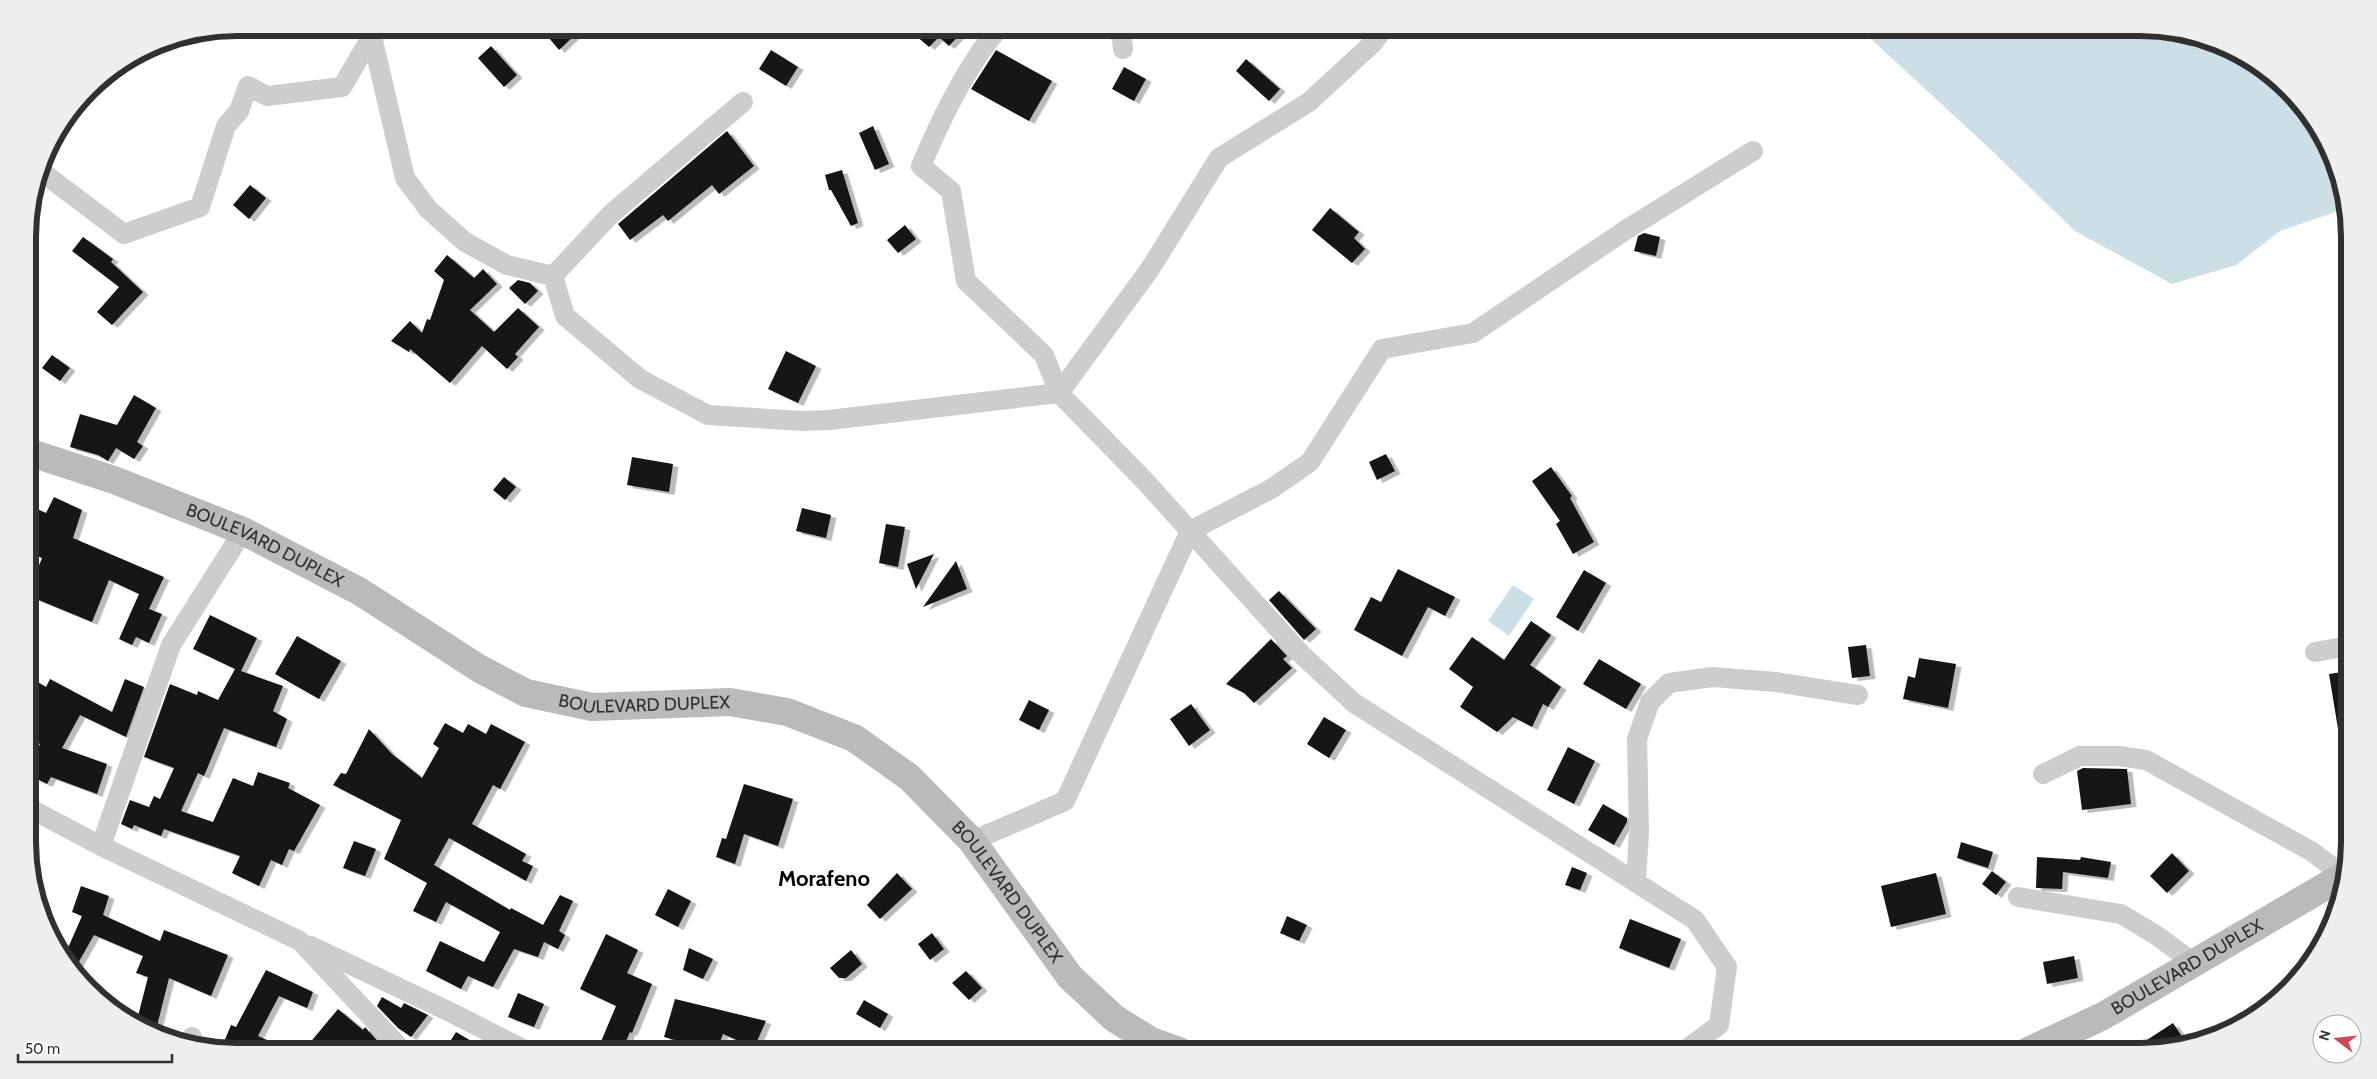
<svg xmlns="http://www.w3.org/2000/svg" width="2377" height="1079" viewBox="0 0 2377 1079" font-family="Cabin,sans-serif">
	<defs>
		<filter id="shadow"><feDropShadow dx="5.5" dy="3" stdDeviation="0" flood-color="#0004"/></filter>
	</defs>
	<rect width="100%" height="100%" fill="#fff"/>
	<!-- water -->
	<path fill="#ccdfe7" d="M1859,28H2139L2220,44L2268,71L2306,110L2334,157L2347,208L2280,231L2236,265L2172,284L2075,231L1987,146Z
		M1513,585L1534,599L1509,636L1488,621Z"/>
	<!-- building -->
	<path fill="#171717" filter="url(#shadow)" d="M561,28H567L574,36L559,50L549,38Z
		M907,28H966L949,46L939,37L929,47Z
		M491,46L517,75L504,87L478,58Z
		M771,50L798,67L786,86L759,69Z
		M996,50L1052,81L1029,121L971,89Z
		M1246,59L1280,89L1269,101L1236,71Z
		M1124,67L1146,79L1134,101L1112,89Z
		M873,126L889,164L875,170L859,133Z
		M727,131L754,166L719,194L712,185L668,221L663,215L630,240L618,224Z
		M842,170L858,223L851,226L831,190H829L825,175Z
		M250,185L266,198L249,219L233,205Z
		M1330,208L1359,232L1354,238L1365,249L1352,263L1312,230Z
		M905,225L916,239L898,253L887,240Z
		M1644,233L1660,237L1656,256L1634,251L1638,236Z
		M83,237L113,259L111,262L143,292L112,325L97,312L119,287L72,251Z
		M447,255L474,278L483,269L497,284L470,310L494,332L518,308L539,327L515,354L518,357L507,369L482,346L450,383L410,349L409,352L391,341L410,321L422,333L427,319L430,320L444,280L434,271Z
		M518,280L530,283L538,291L525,304L509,288Z
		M786,351L816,366L798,403L768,389Z
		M52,355L70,368L60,381L42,368Z
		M134,395L156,408L137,442L143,446L134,459L116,448L108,461L98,455L70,447L80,414L117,425Z
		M1386,454L1395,471L1377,480L1369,462Z
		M632,457L673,464L669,492L627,485Z
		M1551,467L1572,496L1570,498L1594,542L1573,554L1556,524L1560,521L1532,481Z
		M504,477L516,487L505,500L493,490Z
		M54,497L82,510L73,538L164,577L149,609L162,614L149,643L136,637L132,645L119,639L139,594L109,580L92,622L29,596V590L42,558L29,552V520L35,508L46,513Z
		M802,508L831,515L826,538L796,531Z
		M886,524L905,527L898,567L879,563Z
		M934,554L916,589L907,564Z
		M956,561L967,589L923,607Z
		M1398,569L1455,597L1445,616L1428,607L1402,656L1354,630L1371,597L1381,602Z
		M1584,570L1606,583L1578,631L1556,617Z
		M1279,591L1316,629L1304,640L1269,600Z
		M210,615L257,638L241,671L283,686L273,711L287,719L276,747L224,728L204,776L198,773L181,811L213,822L233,778L253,786L258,772L290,783L288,788L320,805L294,851L289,849L282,865L271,860L259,886L232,873L240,856L164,829L161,836L134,825L132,829L121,824L130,800L149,807L154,796L160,799L174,768L144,757L170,684L197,695L198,691L218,700L235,669L193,649Z
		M1531,621L1551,635L1530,665L1561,687L1548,707L1543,704L1532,727L1513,717L1497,732L1460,707L1473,687L1449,669L1472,637L1504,660Z
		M297,636L341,661L319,699L275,674Z
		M1271,639L1287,656L1283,659L1292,668L1254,703L1244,693L1226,684Z
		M1866,645L1870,676L1852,678L1848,647Z
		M1919,658L1956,664L1948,708L1903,699L1908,676L1915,678Z
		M1599,659L1641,684L1626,709L1583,684Z
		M2349,671V740L2340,741L2329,674Z
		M29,677L46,687L50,679L112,712L125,679L144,687L126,737L80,715L62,748L107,764L97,794L51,777L47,784L29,775V766L40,744L29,737Z
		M1029,700L1049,710L1039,730L1019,720Z
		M1191,704L1210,730L1189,746L1170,719Z
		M1324,717L1346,730L1329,758L1307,744Z
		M445,723L463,733L468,724L486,734L491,724L525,742L500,789L493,785L472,824L526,854L522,861L533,866L526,881L449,838L434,865L510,910L511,908L543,925L560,895L573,901L559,931L565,935L558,949L544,942L538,957L514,949L493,987L468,976L461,989L426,971L440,941L484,962L500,932L446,902L436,922L413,911L427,883L384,859L401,820L333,785L341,773L346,774L369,729L392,754L422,778L439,748L433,744Z
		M1568,747L1595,761L1574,804L1547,790Z
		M2083,768L2127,769L2131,804L2082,810L2077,771Z
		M744,784L793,799L778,846L744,834L735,864L716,857L722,838L726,839Z
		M1603,804L1627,818V822L1614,845L1588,830Z
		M354,841L376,849L365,876L343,868Z
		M1961,842L1993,852L1988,868L1957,858Z
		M2172,853L2189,871L2167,893L2150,876Z
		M2037,857L2080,860L2081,857L2111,862L2108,878L2063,872L2062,889L2036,888Z
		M1572,867L1587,873L1580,890L1565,885Z
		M1992,871L2006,882L1996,895L1982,884Z
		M897,873L912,889L880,919L867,905Z
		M1936,873L1946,914L1891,927L1881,886Z
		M81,886L109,896L103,915L160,941L164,930L228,955L211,996L169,978L155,1034L136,1024L148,977L136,973L143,956L94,935L73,972L64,957L82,916L72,912Z
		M668,889L691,901L678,927L655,915Z
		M1287,916L1307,925L1299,941L1280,933Z
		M1630,919L1681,939L1669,968L1619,948Z
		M932,933L944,949L930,960L918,944Z
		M606,934L638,950L627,973L652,984L632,1033L630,1032L622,1051H597L616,1006L580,989Z
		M689,948L713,959L703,979L683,970Z
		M851,950L862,964L846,978H839L830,968Z
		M2074,956L2078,978L2047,984L2043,962Z
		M266,970L313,992L307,1008L279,996L258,1036L292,1051L243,1052L224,1042L231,1025L236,1027Z
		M966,971L982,988L969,1000L952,983Z
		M518,993L544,1004L534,1027L508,1017Z
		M382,997L401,1008L404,1003L428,1015L411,1037L398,1028L377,1006Z
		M675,999L766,1021L754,1048L723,1034L717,1050L686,1040L685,1043L664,1037Z
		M864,1000L888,1014L880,1028L856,1014Z
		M338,1009L363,1030L365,1027L382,1046L376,1051H303Z
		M2173,1023L2187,1044L2153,1051H2130Z
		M456,1032L488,1051H444Z"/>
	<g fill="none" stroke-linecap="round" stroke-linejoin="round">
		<!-- street -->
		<path stroke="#cdcdcd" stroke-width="20" d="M370,28L405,178L428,209L465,242L507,265L553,276L565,316L640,379L708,415L803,421L829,420L1059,393L1144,480L1301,654L1354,703L1695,920L1727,967L1719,1025L1684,1051
			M999,28C967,64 940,121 921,166L951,191L966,281L1044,355L1059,393
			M1115,28L1122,38L1123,49
			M42,172L124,234L200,207L226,126L239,111L248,86L267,96L342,87L376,29
			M553,276L611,214L743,102
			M1059,393L1150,269L1219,158L1309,102L1373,43L1384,28
			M2315,652L2349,646
			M2043,774L2080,756H2119L2146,760L2311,851L2343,875
			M29,808L101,846L300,941L403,1051
			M972,841L1065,801L1190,531L1271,489L1310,462L1382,349L1473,333L1624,231L1753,151
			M101,846L171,645L243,531
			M1636,881L1639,833L1637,739L1650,702L1669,683L1712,677L1776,682L1858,695
			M2018,897L2121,914L2156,935L2194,963
			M311,946L448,1011L527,1051
			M190,1042L192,1037"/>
		<!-- secondary -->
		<g stroke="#bababa" stroke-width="28">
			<path id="s1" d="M28,452L114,480L243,531L359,591L480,669L526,693L592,707L730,702L787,712L854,738L909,777L972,841L1070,977L1114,1018L1151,1041L1179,1051"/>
			<path id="s2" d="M2028,1051L2103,1016L2343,876"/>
		</g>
	</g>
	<g text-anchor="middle" stroke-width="5" stroke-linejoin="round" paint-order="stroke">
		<!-- street labels -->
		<g font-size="18" fill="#303030" stroke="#fff">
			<text dy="6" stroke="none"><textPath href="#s1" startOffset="255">BOULEVARD DUPLEX</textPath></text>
			<text dy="6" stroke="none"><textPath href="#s1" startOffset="675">BOULEVARD DUPLEX</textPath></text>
			<text dy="6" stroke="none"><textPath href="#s1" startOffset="1110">BOULEVARD DUPLEX</textPath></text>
			<text dy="6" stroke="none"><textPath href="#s2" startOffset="180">BOULEVARD DUPLEX</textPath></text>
		</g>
		<!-- district labels -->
		<g font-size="22" font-weight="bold" fill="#000" stroke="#fff">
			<text x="824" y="886">Morafeno</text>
		</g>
	</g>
	<!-- crop -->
	<path d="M0 0H2377V1079H0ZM237 36H2140A201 201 0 0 1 2341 237V842A201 201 0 0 1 2140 1043H237A201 201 0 0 1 36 842V237A201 201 0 0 1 237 36Z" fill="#eee" fill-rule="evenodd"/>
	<path fill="none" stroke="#303030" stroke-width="6" d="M237 36H2140A201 201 0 0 1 2341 237V842A201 201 0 0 1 2140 1043H237A201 201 0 0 1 36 842V237A201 201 0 0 1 237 36Z"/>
	<!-- north arrow -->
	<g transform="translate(2337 1039) rotate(286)"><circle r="24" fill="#ffffff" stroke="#acacac"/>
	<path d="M0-4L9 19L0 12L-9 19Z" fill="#d3475d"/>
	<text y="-8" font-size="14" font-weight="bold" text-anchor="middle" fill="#303030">N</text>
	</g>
	<!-- scale -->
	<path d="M18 1054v8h154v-8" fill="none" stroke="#303030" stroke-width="2.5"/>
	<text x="25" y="1054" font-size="15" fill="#303030" stroke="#ffffff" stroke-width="4" paint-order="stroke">50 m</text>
</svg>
